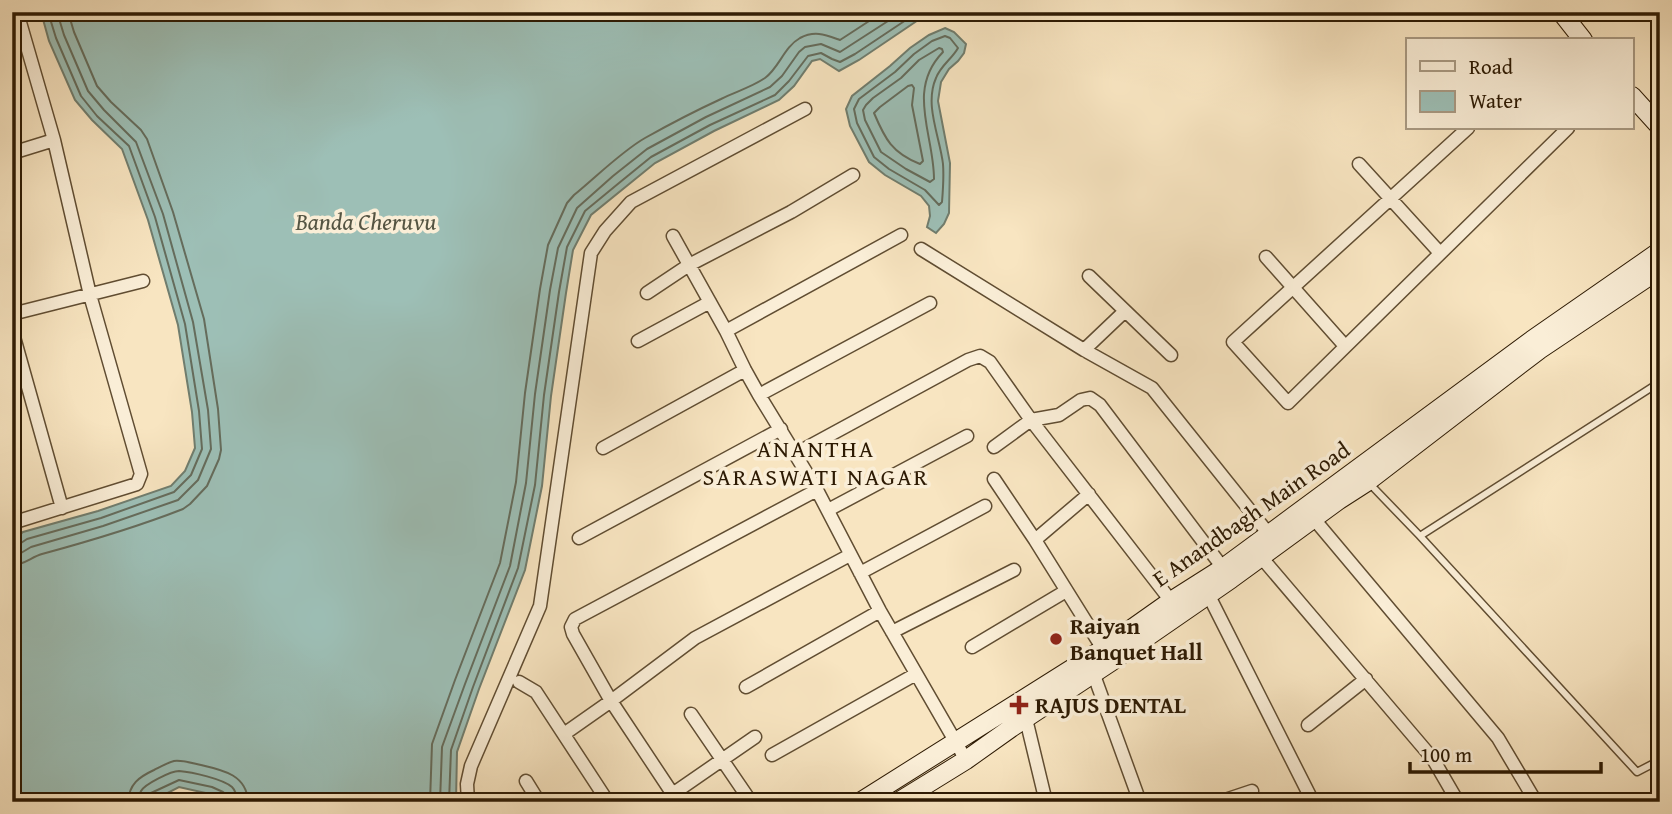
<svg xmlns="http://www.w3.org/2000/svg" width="1672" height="814" viewBox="0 0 1672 814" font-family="'Gentium Book Plus',serif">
	<rect width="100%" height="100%" fill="#f8e5c1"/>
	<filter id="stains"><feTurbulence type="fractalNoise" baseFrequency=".00286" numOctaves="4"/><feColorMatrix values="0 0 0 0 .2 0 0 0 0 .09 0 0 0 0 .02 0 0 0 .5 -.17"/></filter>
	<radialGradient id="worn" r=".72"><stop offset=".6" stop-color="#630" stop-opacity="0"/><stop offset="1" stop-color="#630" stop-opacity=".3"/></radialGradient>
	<!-- water -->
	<path fill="#9dbfb6" stroke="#707d6e" stroke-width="2" d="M41,12H930L859,60L839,71L820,59L812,61L794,86L779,100L714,131L655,163L591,215L573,250L566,293L551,396L542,486L525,570L479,689L457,752L456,802H229L210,794L179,787L150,802H12V541L23,532L98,511L171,486L185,471L195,448L192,412L178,325L148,220L122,149L92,120L75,100L49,41Z
		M945,28L954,32L966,44L964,53L958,61L949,69L941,82L938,101L950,163L949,213L944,224L936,233L927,227L930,216L929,206L921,196L885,175L869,162L850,126L846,109L852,96L890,66L910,48L929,35Z"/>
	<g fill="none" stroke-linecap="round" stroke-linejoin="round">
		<!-- shore -->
		<path stroke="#656c5c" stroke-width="2" d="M945,36L950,38L958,48C952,59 941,65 936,78C924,105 940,137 943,164C944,177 943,190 942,202L939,205L925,190L889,169L874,157L857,123L854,109L859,99L895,72L914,54L932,41Z
			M939,48L942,49L943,52C906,90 934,134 934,179L930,182L906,169L881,152L865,120L863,110L866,105L873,98L901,78L919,60Z
			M908,86L912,85L914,88L912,105L923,161L920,164C892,153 885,139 874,113L880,107Z
			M12,546L18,545L27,539L101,518L174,492L191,475L202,449L199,411L185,324L155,217L129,146L97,116L81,96L56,38L48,12
			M12,555L21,553L31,547L103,526L178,500L198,480L211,449L208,410L193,322L163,214L136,142L104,110L88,91L64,35L57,12
			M12,565C25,565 31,557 42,554C90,541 137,527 183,509L190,504L207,486L219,459L221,450L218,409L204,319L173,212L147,139L141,130L111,102L97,86L74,32L68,12
			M128,802C129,784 139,777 154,770C160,767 167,763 174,761C183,760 192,763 201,765C223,770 247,775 248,802
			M139,802C139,797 139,795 141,791C145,784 171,771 179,771C192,772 223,779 232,787C236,791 237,796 237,802
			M148,802V797L151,793L179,780L212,787L223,792L228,796L229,802
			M430,802L432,744L455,680L500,563L516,482L525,393L540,289L548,245L567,203L574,195C595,178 622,151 645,138C670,124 695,111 721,99C735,92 752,87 765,78C779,68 784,47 800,38C815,30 826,35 840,40L883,12
			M440,802L442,747L465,684L510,566L526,483L535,394L550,290L558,248L577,208L613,176L647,149L706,117L770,87L782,76L799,52L805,47L821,44L840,52L902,12
			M449,802L451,750L473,687L518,568L535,485L544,395L559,292L567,247L585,211L619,183L651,157L710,125L775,95L789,81L808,56L821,53L832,59L840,62L855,54L918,12"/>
		<defs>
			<path id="lane" d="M1369,483L1420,536L1637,772L1660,760
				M1420,536L1660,382"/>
			<path id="street" d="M1468,128L1233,342L1288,403L1568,128
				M12,153L54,140
				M1359,164L1440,253
				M673,236L726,331L745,370L759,395L817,490L880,611L966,760
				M921,249L1084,350L1152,388L1272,538
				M1266,257L1345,346
				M1089,276L1171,355
				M647,293L689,265L791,212L853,175
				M12,314L143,281
				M12,330L62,508
				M726,331L901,235
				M638,341L710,302
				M1084,350L1125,311
				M759,395L930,303
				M994,447L1031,420L1059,415L1081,400L1090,398L1100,405L1223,568
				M603,448L745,370
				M795,454L968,360L980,356L990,362L1031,420L1171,601
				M994,479L1035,540L1103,649
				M828,510L967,436
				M1314,519L1498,738L1536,802
				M12,523L137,484L141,474L90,295L54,140L17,12
				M579,538L781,429
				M1035,540L1089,494
				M1261,557L1433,759L1458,802
				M860,573L985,506
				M1208,594L1313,802
				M892,632L1014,570
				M972,647L1066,591
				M1091,667L1140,802
				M519,682L536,692L608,802
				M746,687L880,611
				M691,714L751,802
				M1026,719L1046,802
				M1308,725L1366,679
				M564,734L611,701L695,638L850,555
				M772,755L916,674
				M526,781L539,802
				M468,802L467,784L471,766L540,606L591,253L605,231L631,202L805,109
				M661,802L755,737
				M678,802L611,701L573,634L571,627L575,619L817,490
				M1219,802L1252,791"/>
			<path id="secondary" d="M1561,12L1583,40
				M1632,96L1660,127
				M860,802L1103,649L1171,601L1223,568L1532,340L1660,251
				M898,802L966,760L1011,728L1111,662L1231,579L1339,500L1367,482L1539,350L1660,269"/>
		</defs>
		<!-- lane casing -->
		<use href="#lane" stroke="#604d32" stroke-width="9"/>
		<!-- street casing -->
		<use href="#street" stroke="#604d32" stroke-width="15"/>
		<!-- secondary casing -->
		<use href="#secondary" stroke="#2d1a03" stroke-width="20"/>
		<!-- lane -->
		<use href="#lane" stroke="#faeed7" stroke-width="6"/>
		<!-- street -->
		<use href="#street" stroke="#faeed7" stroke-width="12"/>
		<!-- secondary -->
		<use href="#secondary" stroke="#faeed7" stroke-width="18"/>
	</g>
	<!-- markers -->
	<g fill="#8f2418" stroke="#faeed7" stroke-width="2.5">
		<circle cx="1056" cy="639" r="7"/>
		<path d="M1015.5 694.5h7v7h7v7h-7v7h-7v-7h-7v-7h7z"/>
	</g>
	<g text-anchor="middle" stroke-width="7" stroke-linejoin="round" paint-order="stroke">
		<!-- street labels -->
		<g font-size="23" fill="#2d1a03" stroke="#faeed7">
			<text transform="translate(1251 514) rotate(-35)" y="8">E Anandbagh Main Road</text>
		</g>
		<!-- poi labels -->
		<g font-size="23" font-weight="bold" fill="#2d1a03" stroke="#faeed7" text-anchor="start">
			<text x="1070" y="634">Raiyan<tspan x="1070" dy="26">Banquet Hall</tspan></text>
			<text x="1035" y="713">RAJUS DENTAL</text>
		</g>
		<!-- water labels -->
		<g font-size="24" font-style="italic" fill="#545442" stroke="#faeed7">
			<text x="366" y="230">Banda Cheruvu</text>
		</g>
		<!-- neighbourhood labels -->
		<g font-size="24" letter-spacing="2" fill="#2d1a03" stroke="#faeed7">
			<text x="816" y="457">ANANTHA<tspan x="816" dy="28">SARASWATI NAGAR</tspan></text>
		</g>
	</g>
	<!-- margin -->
	<rect width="1672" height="814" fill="none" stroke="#f8e5c1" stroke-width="42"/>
	<rect x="14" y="14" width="1644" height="786" fill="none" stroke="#2d1a03" stroke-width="3.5"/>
	<rect x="21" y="21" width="1630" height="772" fill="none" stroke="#2d1a03" stroke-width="2"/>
	<!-- legend -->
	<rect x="1406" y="38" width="228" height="91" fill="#faeed7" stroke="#a89982" stroke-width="2"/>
	<rect x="1420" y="61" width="35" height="10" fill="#faeed7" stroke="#a89982" stroke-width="2"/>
	<text x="1469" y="74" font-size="21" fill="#2d1a03">Road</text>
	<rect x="1420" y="91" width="35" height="21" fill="#9dbfb6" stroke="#a89982" stroke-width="2"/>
	<text x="1469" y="108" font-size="21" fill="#2d1a03">Water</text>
	<!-- scale -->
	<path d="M1410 762v10h191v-10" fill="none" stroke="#2d1a03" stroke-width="3.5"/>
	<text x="1420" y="762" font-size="21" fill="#2d1a03" stroke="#faeed7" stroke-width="5" paint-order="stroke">100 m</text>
	<rect width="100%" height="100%" filter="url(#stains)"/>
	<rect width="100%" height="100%" fill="url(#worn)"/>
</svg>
